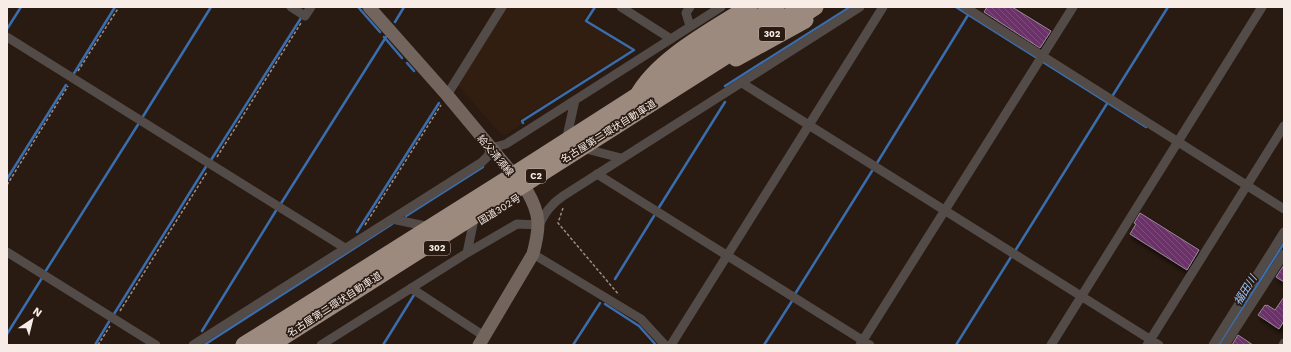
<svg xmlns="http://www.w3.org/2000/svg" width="1291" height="352" viewBox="0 0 1291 352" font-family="'Work Sans','Noto Sans JP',sans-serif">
	<defs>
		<pattern id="building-back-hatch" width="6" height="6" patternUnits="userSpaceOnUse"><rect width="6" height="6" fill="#6b3069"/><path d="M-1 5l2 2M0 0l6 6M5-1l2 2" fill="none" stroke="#814e7e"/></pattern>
		<filter id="shadow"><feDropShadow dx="2.5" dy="4" stdDeviation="2" flood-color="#0009"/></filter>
	</defs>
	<rect width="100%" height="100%" fill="#291a12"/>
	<!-- built -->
	<path fill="#321e11" d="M505,7H591L583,21L631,50L519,120L522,124L505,135L500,133L457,84Z"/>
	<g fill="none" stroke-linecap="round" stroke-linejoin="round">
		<!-- stream -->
		<path stroke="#3a6dac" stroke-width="2.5" d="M358,7L380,32
			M956,7L1037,58
			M395,22L404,7
			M7,29L21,7
			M384,37L402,58
			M1043,62L1146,127
			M407,63L414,71
			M73,75L115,7
			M725,86L850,7
			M1113,95L1168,7
			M142,118L211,7
			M523,123L522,121L634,50L586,21L595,7
			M211,160L301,18
			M877,163L968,15
			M7,179L66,85
			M280,205L386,37
			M658,209L725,102
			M406,216L483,167
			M357,232L439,103
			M1015,251L1108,102
			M45,272L139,123
			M615,279L654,216
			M795,294L872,171
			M605,304L639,326L656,345
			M114,314L207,165
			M202,331L277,209
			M7,334L42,278
			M95,345L110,320
			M204,345L392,224
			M383,345L414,295
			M573,345L600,303
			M764,345L792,301
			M956,345L1011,257
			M1219,345L1284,243"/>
	</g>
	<!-- building -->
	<path fill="url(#building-back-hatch)" stroke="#998998" filter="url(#shadow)" d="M987,7H1012L1051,31L1040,48L984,12Z
		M1140,213L1199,250L1187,270L1130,234L1136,224L1134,223Z
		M1284,265V282L1276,277Z
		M1284,297V321L1279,329L1258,315L1265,305L1267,306V305L1275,310Z
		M1238,335L1253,345H1232Z"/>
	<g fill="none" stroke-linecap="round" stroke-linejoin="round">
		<!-- path -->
		<path stroke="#9a8d86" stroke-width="1.5" stroke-dasharray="3 2" stroke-linecap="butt" d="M78,71L119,7
			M217,157L301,23
			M7,185L68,86
			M563,208L558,223L619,295
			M365,225L441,105
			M120,311L207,172
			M98,345L110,326"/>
		<!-- street -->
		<path stroke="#534b47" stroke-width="9" d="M291,7L305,16L311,7
			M621,7L671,39
			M965,7L1284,209
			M690,26L686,13L690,7
			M7,37L345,248
			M742,83L1159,345
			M447,95L502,7
			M566,141L575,100
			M590,150L621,158
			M597,174L870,345
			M392,219L430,227
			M7,252L156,345
			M467,253L473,224
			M533,254L641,319L665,345
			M411,288L484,336
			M193,345L482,162L488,156L491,148L506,144L721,7
			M321,345L467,253L517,224L539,225C545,213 551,204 563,196L860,7
			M671,345L883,7
			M860,345L1073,7
			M1051,345L1262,7
			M1147,345L1284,126
			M1213,345L1284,232
			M1225,345L1284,254
			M1283,345L1284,343"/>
		<!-- secondary -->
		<path stroke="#71655e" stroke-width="13" d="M369,7L447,95L527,191C541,215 540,227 533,254L479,345"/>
		<!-- highway -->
		<path stroke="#9d8a7f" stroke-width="17" d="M792,22L815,7
			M736,58L805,20
			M637,97C657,59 713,30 749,7"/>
		<!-- highway-bridge -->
		<path stroke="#9d8a7f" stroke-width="17" d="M244,345L506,180L776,7
			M270,345L803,7"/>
	</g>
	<g text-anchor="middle" stroke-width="3.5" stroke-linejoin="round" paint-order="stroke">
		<!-- shield labels -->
		<g fill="#291a12" stroke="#b9ada6" stroke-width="1">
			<rect x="759" y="27" width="26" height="14" rx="3"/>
			<rect x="526" y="169" width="20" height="14" rx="3"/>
			<rect x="424" y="241" width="26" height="14" rx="3"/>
		</g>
		<g font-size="9" font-weight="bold" fill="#f7ece6">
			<text x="772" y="37">302</text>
			<text x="536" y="179">C2</text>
			<text x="437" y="251">302</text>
		</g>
		<!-- street labels -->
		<g font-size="10" fill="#f7ece6" stroke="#291a12">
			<text transform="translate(608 131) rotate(-32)" y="4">名古屋第二環状自動車道</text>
			<text transform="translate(496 155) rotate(50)" y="4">給父清須線</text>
			<text transform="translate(499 209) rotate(-32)" y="4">国道302号</text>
			<text transform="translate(334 304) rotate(-33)" y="4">名古屋第二環状自動車道</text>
		</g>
		<!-- water labels -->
		<g font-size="11" font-style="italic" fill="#9fc8fd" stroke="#291a12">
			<text transform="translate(1245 290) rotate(-58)" y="4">福田川</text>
		</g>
	</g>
	<!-- border -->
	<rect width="1291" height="352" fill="none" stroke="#f7ece6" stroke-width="16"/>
	<!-- north arrow -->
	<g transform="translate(32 320) rotate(35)" stroke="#291a12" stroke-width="3" paint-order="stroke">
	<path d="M0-3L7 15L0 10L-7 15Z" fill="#f7ece6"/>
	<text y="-6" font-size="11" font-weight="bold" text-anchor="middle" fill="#f7ece6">N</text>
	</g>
</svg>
